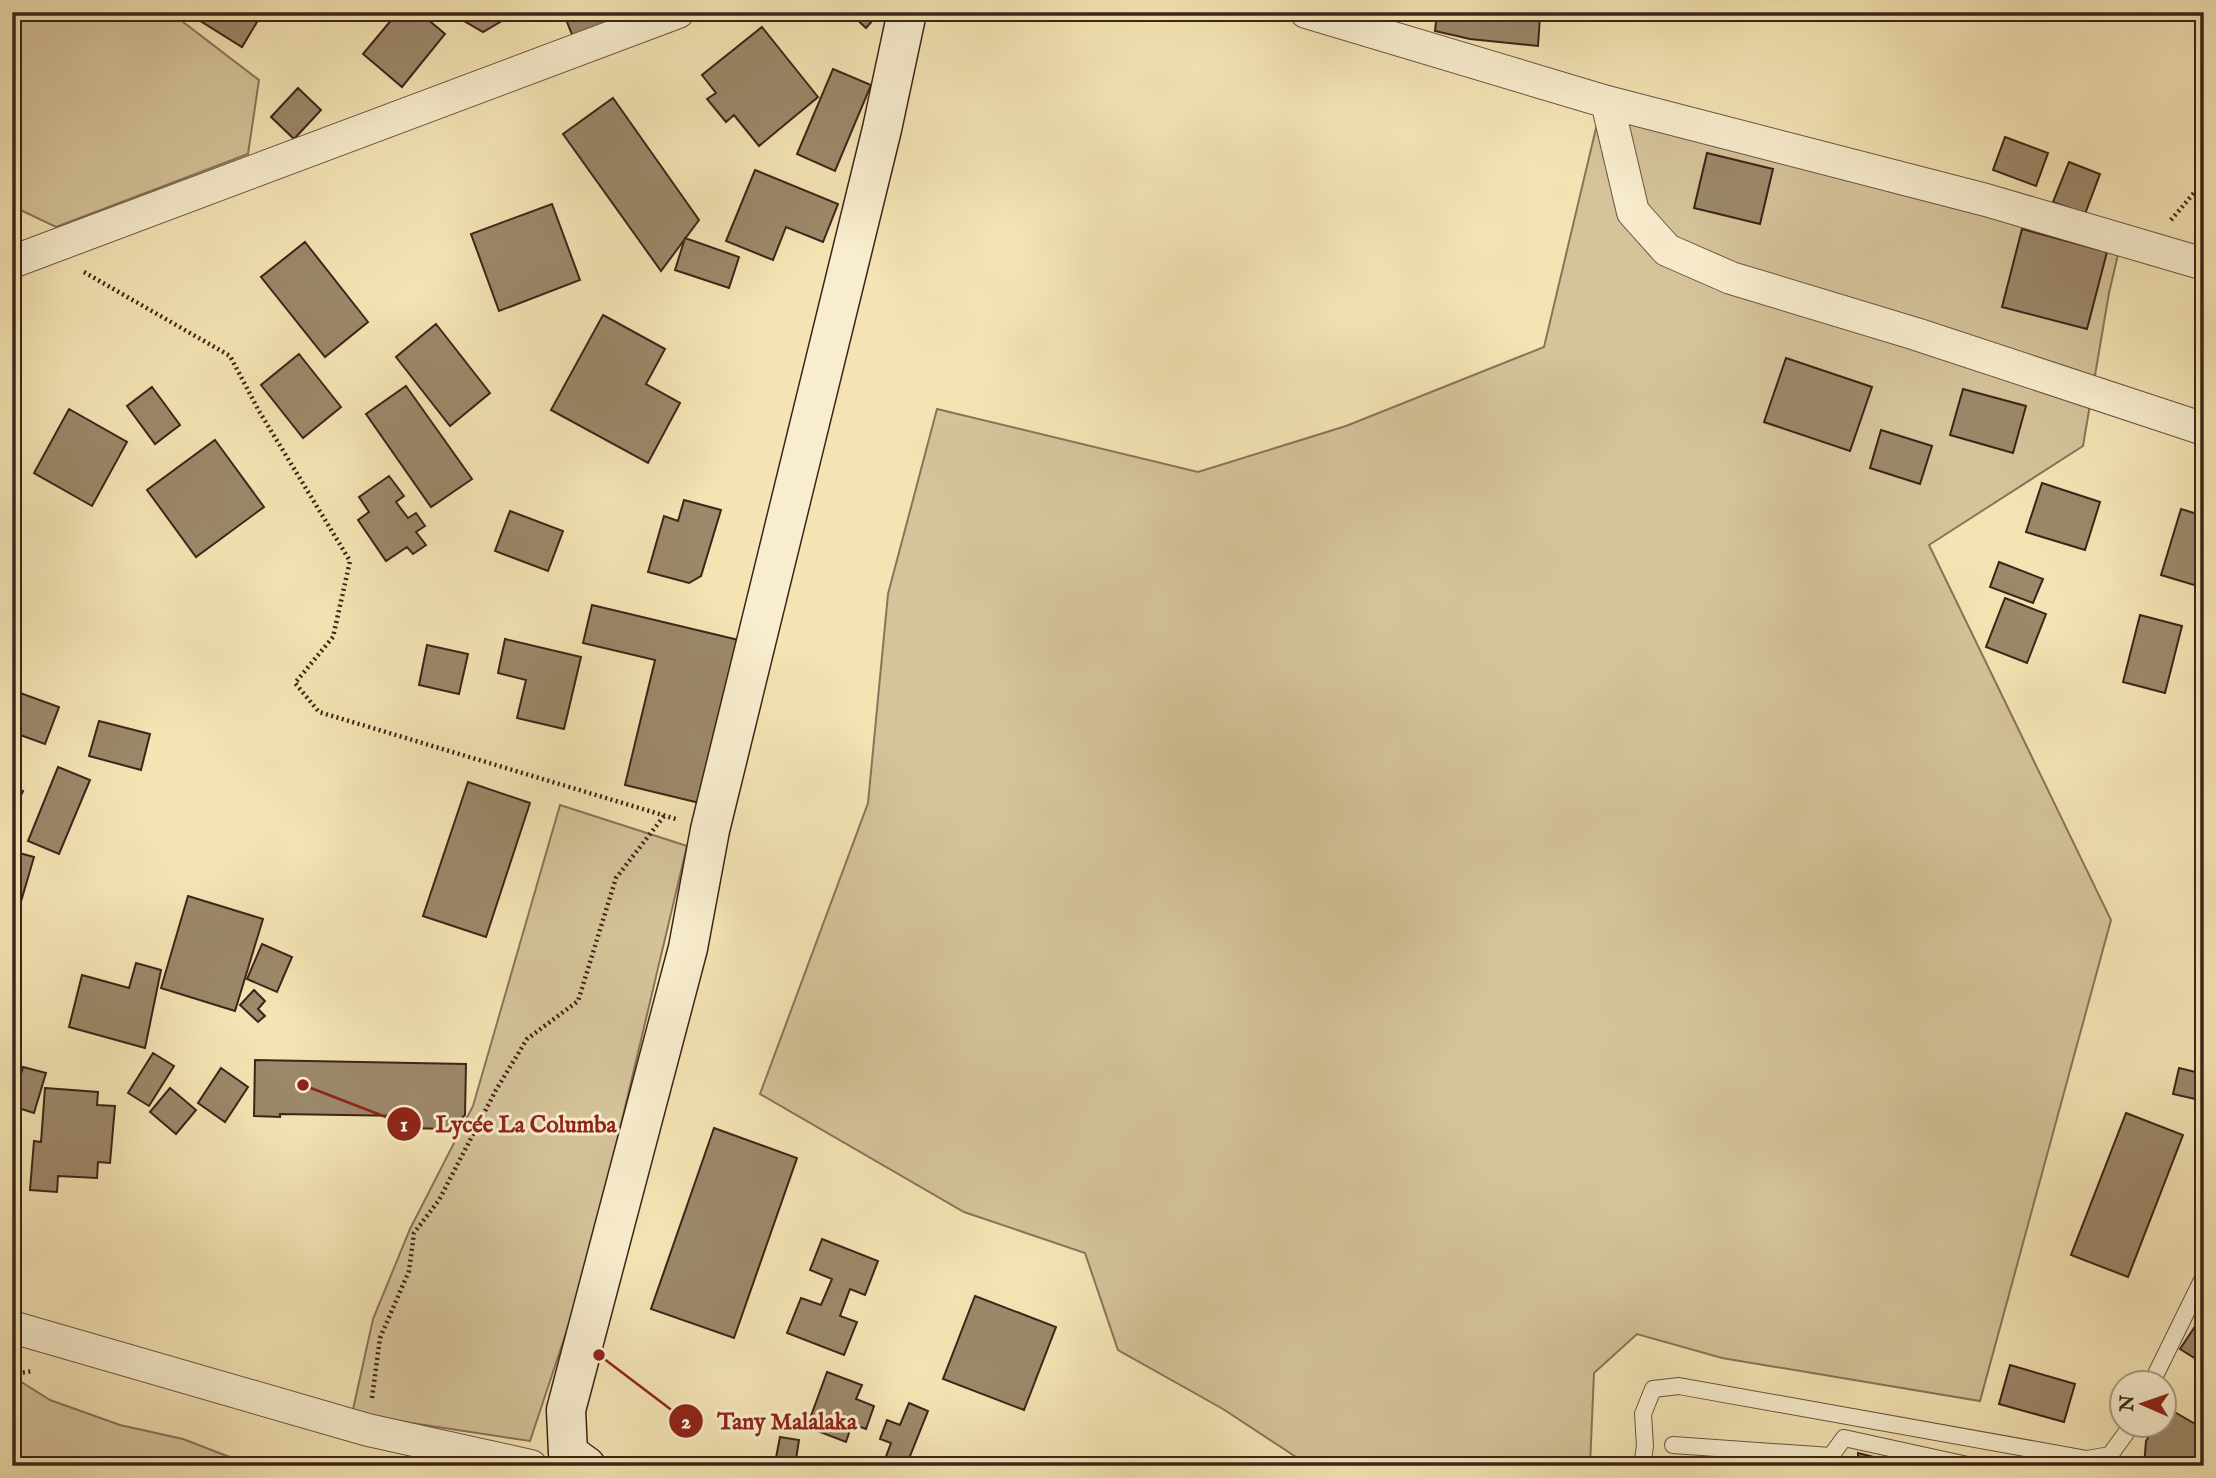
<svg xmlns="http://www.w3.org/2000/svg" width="2216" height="1478" viewBox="0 0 2216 1478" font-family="'IM FELL English',serif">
	<rect width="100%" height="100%" fill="#f4e4b4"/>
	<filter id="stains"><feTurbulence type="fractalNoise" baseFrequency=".00286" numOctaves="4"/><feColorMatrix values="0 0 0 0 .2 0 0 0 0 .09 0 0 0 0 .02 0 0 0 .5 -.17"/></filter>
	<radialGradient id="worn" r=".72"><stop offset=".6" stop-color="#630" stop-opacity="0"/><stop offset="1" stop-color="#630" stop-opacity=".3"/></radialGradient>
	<!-- green -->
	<path fill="#d5c39a" stroke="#88745a" stroke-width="2" d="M12,12H170L259,80L248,154L56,227L12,206Z
		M1602,103L2120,246L2109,293L2083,446L1929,545L2111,920L1980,1401L1722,1358L1637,1334L1594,1373L1590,1466H1298L1299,1459L1223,1409L1118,1350L1085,1253L964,1212L760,1094L868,803L888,594L937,409L1198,472L1346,426L1544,347Z
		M560,805L687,846L585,1276L530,1441L352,1414L373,1319L410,1229L473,1106Z
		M12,1376L50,1400L120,1425L183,1439L227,1456L254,1463V1466H12Z"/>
	<!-- building -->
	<path fill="#9c886a" stroke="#3c2419" stroke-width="2" d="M186,12H263L242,47Z
		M398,12H419L445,34L402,87L363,54Z
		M461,12H517L483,32L459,18Z
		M563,12H654L575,42Z
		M849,12H880L866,28Z
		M1437,12H1490L1511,18L1540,16L1538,46L1470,39L1435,31Z
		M762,27L818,97L759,146L734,115L726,122L707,99L716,93L702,75Z
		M833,69L871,85L835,171L797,154Z
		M298,88L321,110L294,139L271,117Z
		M613,98L699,220L661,271L563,134Z
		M2005,137L2048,153L2036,186L1993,170Z
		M1707,153L1773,169L1760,224L1694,208Z
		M2069,162L2100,174L2085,214L2053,202Z
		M755,170L838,204L823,242L786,227L773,260L726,241Z
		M552,204L580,280L499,311L471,234Z
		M2022,229L2107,252L2087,329L2002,307Z
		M685,238L739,257L729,288L675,270Z
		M305,242L368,322L325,357L261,277Z
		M603,315L665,349L646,384L680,403L648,463L551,410Z
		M436,324L490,393L450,426L396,357Z
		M299,354L341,407L303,438L261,385Z
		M1786,358L1872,387L1850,451L1764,422Z
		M406,386L472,479L431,507L366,414Z
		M152,387L180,425L155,444L127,406Z
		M1963,389L2026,406L2013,453L1950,435Z
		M69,409L127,442L92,506L34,473Z
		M1881,430L1932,446L1920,484L1870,468Z
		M215,440L264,507L196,557L147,490Z
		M389,476L404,496L396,502L408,518L416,513L425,526L416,532L426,545L413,554L407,547L386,561L358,520L369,512L359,497Z
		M2042,483L2100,502L2085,550L2026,532Z
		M684,500L721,510L701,576L689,583L648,572L664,516L678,521Z
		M2181,509L2204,516V588L2161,575Z
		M510,511L563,531L548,571L495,551Z
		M1999,562L2043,579L2033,603L1990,587Z
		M2005,598L2046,614L2027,663L1986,647Z
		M592,605L747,642L708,805L625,785L655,660L583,643Z
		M2140,615L2182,626L2165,693L2123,682Z
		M505,639L581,657L564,729L517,718L526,680L498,673Z
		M427,645L468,654L459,694L419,685Z
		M12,690L59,707L45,744L12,732Z
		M99,721L150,734L141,770L89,756Z
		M58,767L90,780L59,854L28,841Z
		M468,782L530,803L486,937L423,916Z
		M12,787L23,791L12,815Z
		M2204,830V881L2197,880Z
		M12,851L34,857L20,905L12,902Z
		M188,896L263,919L235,1011L161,988Z
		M262,944L292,957L277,992L247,979Z
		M136,963L161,970L145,1048L69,1027L82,975L129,988Z
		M254,990L265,1001L258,1009L265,1016L258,1022L240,1005Z
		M153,1053L174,1066L149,1106L128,1093Z
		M255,1060L466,1064L465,1115L450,1129L406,1128L407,1116L280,1114V1117L254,1116Z
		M23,1067L46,1073L34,1113L12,1106Z
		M221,1068L248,1087L225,1122L198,1103Z
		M2179,1068L2204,1074V1101L2173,1094Z
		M45,1088L98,1092L97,1105L115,1106L110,1163L98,1162L97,1178L58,1176L57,1192L30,1190L34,1141L41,1142Z
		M170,1088L196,1110L176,1134L150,1112Z
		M2126,1113L2183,1135L2128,1277L2071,1255Z
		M714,1128L797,1158L734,1338L651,1309Z
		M822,1239L878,1261L865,1295L850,1289L840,1316L857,1322L844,1355L787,1333L801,1298L821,1305L832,1279L810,1270Z
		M975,1296L1056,1327L1024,1410L943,1379Z
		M2204,1313V1364L2180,1349Z
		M2010,1365L2075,1384L2064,1422L1999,1404Z
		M827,1372L862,1385L856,1399L874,1406L866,1429L852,1424L846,1442L807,1427Z
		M909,1403L928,1411L906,1466H895L884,1462L891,1443L880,1439L887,1420L900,1425Z
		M2171,1410L2204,1429V1466H2144L2146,1441L2155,1426H2164Z
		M780,1437L799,1440L795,1466L775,1463Z
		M1858,1453L1909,1466H1858Z"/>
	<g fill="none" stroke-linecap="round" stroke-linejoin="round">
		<defs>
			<path id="lane" d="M2151,1384L2204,1276
				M1673,1445L1831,1456L1844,1438L1972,1466
				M1642,1466L1645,1446L1643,1414L1653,1389L1679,1386L2087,1459L2110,1455L2131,1426"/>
			<path id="street" d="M1306,12L1607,102L1986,200L2204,264
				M1607,102L1633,212L1667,250L1731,278L1916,334L2204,429
				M12,262L678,12
				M12,1327L368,1430L531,1466"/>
			<path id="secondary" d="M586,1466L568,1453L566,1410L688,948L710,830L882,129L907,12"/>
		</defs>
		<!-- lane casing -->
		<use href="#lane" stroke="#6a5440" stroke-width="18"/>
		<!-- street casing -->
		<use href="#street" stroke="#6a5440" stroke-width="34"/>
		<!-- secondary casing -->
		<use href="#secondary" stroke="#3c2419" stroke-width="41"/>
		<!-- path -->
		<path stroke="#3c2419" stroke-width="4.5" stroke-dasharray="2 3.5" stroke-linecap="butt" d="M2171,220L2204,181
			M84,272L230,356L259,411L350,561L333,637L295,683L319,712L676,819
			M12,1374L33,1371
			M372,1398L380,1338L409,1271L414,1233L439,1200L496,1090L527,1039L578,1001L616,878L664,816"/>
		<!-- lane -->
		<use href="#lane" stroke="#f8edce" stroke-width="16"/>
		<!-- street -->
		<use href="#street" stroke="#f8edce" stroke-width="32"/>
		<!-- secondary -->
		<use href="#secondary" stroke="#f8edce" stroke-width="38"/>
	</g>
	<!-- callouts -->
	<path fill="none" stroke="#8f2418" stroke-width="2.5" d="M303 1085L404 1124M599 1355L686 1421"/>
	<g fill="#8f2418" stroke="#f8edce" stroke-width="2.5">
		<circle cx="303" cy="1085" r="7"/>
		<circle cx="599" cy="1355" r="7"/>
		<circle cx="404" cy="1124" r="18"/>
		<circle cx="686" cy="1421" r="18"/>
	</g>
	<g font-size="21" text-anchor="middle" font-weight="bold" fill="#fff">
		<text x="404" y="1131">1</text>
		<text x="686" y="1428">2</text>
	</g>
	<g font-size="23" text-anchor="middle" font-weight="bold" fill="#8f2418" stroke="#f8edce" stroke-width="6" stroke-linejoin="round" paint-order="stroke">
		<text x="526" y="1132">Lycée La Columba</text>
		<text x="787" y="1429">Tany Malalaka</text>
	</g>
	<!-- margin -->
	<rect width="2216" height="1478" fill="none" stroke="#f4e4b4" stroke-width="42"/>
	<rect x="14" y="14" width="2188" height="1450" fill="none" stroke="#3c2419" stroke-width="3.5"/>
	<rect x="21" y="21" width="2174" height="1436" fill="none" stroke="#3c2419" stroke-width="2"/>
	<!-- north arrow -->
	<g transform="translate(2143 1404) rotate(272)"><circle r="33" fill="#f8edce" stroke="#ad9d86" stroke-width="2"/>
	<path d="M0-5L12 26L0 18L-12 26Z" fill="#8f2418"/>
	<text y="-10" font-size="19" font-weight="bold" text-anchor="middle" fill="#3c2419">N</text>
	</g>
	<rect width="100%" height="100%" filter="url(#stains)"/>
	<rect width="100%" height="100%" fill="url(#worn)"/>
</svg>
